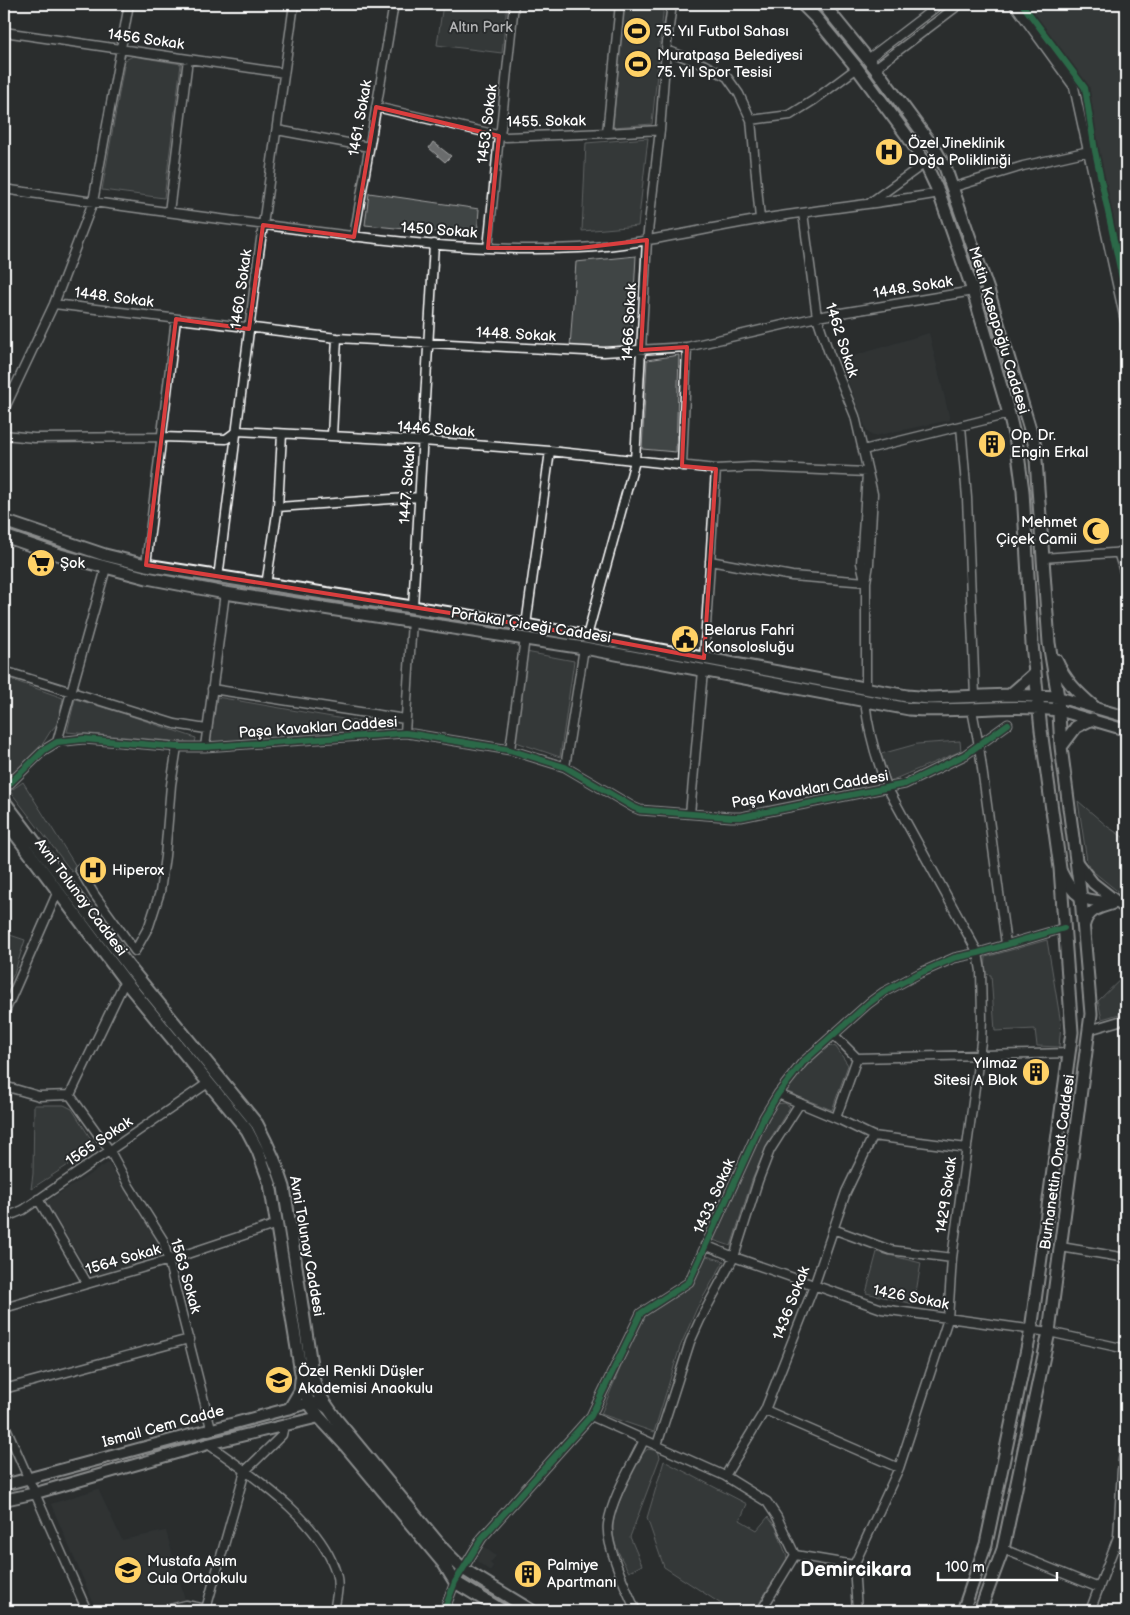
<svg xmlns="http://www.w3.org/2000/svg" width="1130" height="1615" viewBox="0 0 1130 1615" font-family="'Balsamiq Sans',sans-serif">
	<rect width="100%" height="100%" fill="#2a2d2e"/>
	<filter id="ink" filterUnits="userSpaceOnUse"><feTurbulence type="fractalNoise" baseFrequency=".02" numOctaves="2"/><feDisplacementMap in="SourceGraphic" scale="10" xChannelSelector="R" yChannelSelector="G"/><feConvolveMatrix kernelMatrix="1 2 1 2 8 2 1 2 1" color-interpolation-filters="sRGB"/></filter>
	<g filter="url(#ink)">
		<!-- built -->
		<path fill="#373a3b" d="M929,333L950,420L874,436L871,435L867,431L840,360Z
			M108,1163L158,1243L161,1258L92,1277L46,1202Z
			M98,1489L122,1540L166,1531L185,1600L148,1611H97L51,1504Z
			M484,1547L496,1556L490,1563L493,1566L490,1571L478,1562L477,1559Z"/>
		<!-- green -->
		<path fill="#414445" stroke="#a0a2a2" d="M443,4H507L502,53L437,45Z
			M624,4H664L652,124L613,127Z
			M1021,4H1126V292L1083,90L1043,32Z
			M133,56L181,64L164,198L102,190L125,60Z
			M648,138L638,226L582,231L586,143Z
			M369,193L479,209L477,236L365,225Z
			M636,256L631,348L570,347L576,262Z
			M679,355L676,452L642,449L647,360Z
			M526,652L574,661L560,757L513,741Z
			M4,677L63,698L58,723L50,732L37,753L7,778L4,774Z
			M217,697L395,728L249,742L210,743Z
			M75,699L125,714L196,738L195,743L67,732Z
			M960,741L961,751L890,781L881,754L917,744Z
			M23,782L77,868L72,872L10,791Z
			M1078,801L1108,827L1126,839V898L1090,869L1087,861Z
			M4,933L25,940L14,974L4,991Z
			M1047,940L1061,1024L1059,1047L1037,1046L1035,1029L995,1031L991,975L985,974L986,957Z
			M1126,974V1012L1102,1019L1098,1001Z
			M830,1045L836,1047L848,1065L832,1110L785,1091L789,1082Z
			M785,1103L790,1107L770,1139L752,1180L731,1246L713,1240L768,1112L775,1104Z
			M34,1105H64L72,1109L96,1147L31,1189L33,1174Z
			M877,1252L921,1263L914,1304L866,1293Z
			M703,1255L724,1261L697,1308L680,1347L654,1432L601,1414L638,1325L644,1317L687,1289Z
			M648,1449L658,1451L660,1457L630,1537L642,1565L629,1572C604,1531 611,1519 630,1478C634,1468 639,1455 648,1449Z
			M664,1461L747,1504L740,1520L757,1530L768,1517L776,1527L788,1560L769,1587L755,1611H732L664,1567L647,1518Z"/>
		<!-- water -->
		<path fill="#6a6c6d" stroke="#a6a7a7" d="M433,142L451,156L445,162L429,148Z"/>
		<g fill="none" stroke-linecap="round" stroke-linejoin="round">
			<defs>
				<path id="street" d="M1014,4L1074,87L1126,325
					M4,32L284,73
					M666,50L705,65L727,77L739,94L751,120L760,219
					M868,59L940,4
					M875,68L960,4
					M376,107L506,137L607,133L660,130
					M751,120L790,115L814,100L857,68
					M277,130L369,147
					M607,133L620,4
					M954,187L1023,166L1089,151
					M4,189C96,203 188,215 281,227C379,240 479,253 579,248C639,245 697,230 757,220C817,209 879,204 939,193
					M871,202L925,163
					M169,212L188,59
					M803,213L817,317L829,353L855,416L873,494L869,564L866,582V688
					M354,237L394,4
					M488,248L499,136L501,128L514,4
					M54,304L337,338L604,352L687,347L817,317L973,291
					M4,410L54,304L93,202L129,4
					M961,426L967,498L975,696
					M4,435L34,438L162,437L226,439L237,431L423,441L550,451L716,469L752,467L867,472
					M332,436L337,338
					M863,450L1009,414
					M682,466L687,347
					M278,507L420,497
					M1118,552L1126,578
					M1043,558L1126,552
					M710,561L792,576L866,582
					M146,565L176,319
					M218,578L256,275L294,4
					M865,580L861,563L867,474
					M266,585L278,507L282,434
					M413,607L434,244
					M526,625L550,451
					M587,636L635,461L647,240L660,130L666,50L672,4
					M704,658L716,469
					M4,671L175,724L206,729
					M212,689L405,719
					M972,710L979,746L1006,944
					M405,733L412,621
					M57,742L106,568
					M205,747L225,593
					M510,750L525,638
					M565,767L584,648
					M4,789L44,750L57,742L84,739L177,747H205L405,733L413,734L510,750L565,767L633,807L640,810L731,817H741L905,784L965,755L1008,724
					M690,814L703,671
					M79,869L94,894L135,951L149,926L160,892L165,856L171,785L177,747
					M4,1014L58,891
					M1089,1030L1126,1019
					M833,1034L857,1058L1070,1053
					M4,1086L39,1096L70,1095
					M778,1094L840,1120L873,1136L967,1148
					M70,1095L110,1151L129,1186L163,1240L211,1428
					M70,1095L125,981
					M836,1118L857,1058
					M38,1199L87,1283
					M4,1218L23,1210L208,1083
					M833,1229L890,1250L952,1258
					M705,1245L734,1257L882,1309L1049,1332L1126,1349
					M1061,1247L1126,1258
					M4,1308L169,1260L277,1224
					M4,1389L189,1339
					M765,1410L899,1468
					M591,1416L725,1476L767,1502L777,1517L795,1555L854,1565
					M4,1423L87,1611
					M208,1444C251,1475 321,1520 336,1573C340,1586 336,1599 334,1611
					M657,1445L690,1342L700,1320L734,1257L758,1181L770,1150L800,1103
					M725,1476L765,1410L814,1286L846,1192L873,1136
					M1003,1549L1099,1588
					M206,1609L245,1471L282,1435L284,1426
					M162,1611L186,1605L216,1611
					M444,1611L455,1582L482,1538L591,1416L641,1313L689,1282L764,1117L778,1094L803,1062L869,1003L884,992L920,973L954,958L978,953L1064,928
					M636,1611C627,1591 605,1545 608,1524C612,1497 632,1465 644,1440
					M761,1611L795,1555
					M857,1611L854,1565L899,1468L948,1319L952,1258L981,1042L982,1018L981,971L978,953L888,789C877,762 868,730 865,701
					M1090,1611L1118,1537L1122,1470L1126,1432"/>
				<path id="secondary" d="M1058,697L1126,717
					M1058,710L1126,730
					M1076,861L1093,883L1126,909
					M1061,871C1077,904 1084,899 1117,903
					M1084,926C1087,911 1098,908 1112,904
					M4,1485L309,1403H320L329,1409
					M4,1500L36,1493L208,1444L319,1417"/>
				<path id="primary" d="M802,4L816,18L857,68L908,137L925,163L939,193L973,291L1009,414L1017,447L1023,491L1032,644L1041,730L1060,868L1072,1032L1031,1330L986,1544L963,1611
					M823,4L875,68L936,151L945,167L988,290L1035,446L1049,643L1058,697L1061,747L1081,898L1091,1014L1049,1332L1003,1549L980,1611
					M4,521L105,555L146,565L526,625L907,696L930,698L1010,695L1058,697
					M4,536L60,555L147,578L225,593L584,648L909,709C958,713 1009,703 1058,710
					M1056,660C1065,681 1078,693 1094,707
					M1010,695L1034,674
					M1061,747L1076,727L1092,719
					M4,801L129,967L257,1124C268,1145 277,1164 284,1187L313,1378L318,1393L336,1419L444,1550L463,1569L532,1611
					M4,819L125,981L247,1130L258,1151L270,1184L302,1379L309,1403L319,1417L344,1444L444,1564L455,1582L503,1611
					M290,1408L300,1391L301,1380"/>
			</defs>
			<!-- street casing -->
			<use href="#street" stroke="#fff" stroke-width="11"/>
			<!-- secondary casing -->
			<use href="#secondary" stroke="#fff" stroke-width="14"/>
			<!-- primary casing -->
			<use href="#primary" stroke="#fff" stroke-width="15"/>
			<!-- street -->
			<use href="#street" stroke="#2a2d2e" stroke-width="8"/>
			<!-- secondary -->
			<use href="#secondary" stroke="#2a2d2e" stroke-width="10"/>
			<!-- primary -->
			<use href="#primary" stroke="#2a2d2e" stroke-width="11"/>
			<defs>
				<path id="cycleway" d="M1022,4L1085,88L1095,151L1126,297
					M4,789L44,750L57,742L84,739L177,747H205L405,733L413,734L510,750L565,767L633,807L640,810L731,817H741L905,784L965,755L1008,724
					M444,1611L455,1582L482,1538L591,1416L641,1313L689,1282L764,1117L778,1094L803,1062L869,1003L884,992L920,973L954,958L978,953L1064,928"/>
			</defs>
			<!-- cycleway casing -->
			<use href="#cycleway" stroke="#2a2d2e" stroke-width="9"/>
			<!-- cycleway -->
			<use href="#cycleway" stroke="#2db169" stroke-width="6"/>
		</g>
	</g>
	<!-- marked area -->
	<path d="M0 0H1130V1615H0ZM376,107L499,136L488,248H580L647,240L641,350L687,347L682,466L716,469L704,658L526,625L146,565L176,319L249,329L263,225L354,237Z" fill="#2a2d2e" fill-opacity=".55" fill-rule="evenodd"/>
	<path fill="none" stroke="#da3e3e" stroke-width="4" stroke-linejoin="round" d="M376,107L499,136L488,248H580L647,240L641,350L687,347L682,466L716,469L704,658L526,625L146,565L176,319L249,329L263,225L354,237Z"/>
	<!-- icons -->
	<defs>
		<symbol id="stadium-disc" viewBox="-11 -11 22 22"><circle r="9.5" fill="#ffd166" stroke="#2a2d2e"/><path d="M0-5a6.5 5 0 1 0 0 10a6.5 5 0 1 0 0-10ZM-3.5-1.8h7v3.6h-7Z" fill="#111"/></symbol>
		<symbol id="hospital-disc" viewBox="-11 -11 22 22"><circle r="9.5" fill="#ffd166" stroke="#2a2d2e"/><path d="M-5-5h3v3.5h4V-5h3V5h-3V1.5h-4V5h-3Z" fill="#111"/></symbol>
		<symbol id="building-disc" viewBox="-11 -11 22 22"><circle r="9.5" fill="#ffd166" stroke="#2a2d2e"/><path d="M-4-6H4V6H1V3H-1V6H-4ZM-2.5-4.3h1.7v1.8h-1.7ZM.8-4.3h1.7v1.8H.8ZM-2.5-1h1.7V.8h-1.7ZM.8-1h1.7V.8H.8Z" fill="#111"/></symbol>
		<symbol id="mosque-disc" viewBox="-11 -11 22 22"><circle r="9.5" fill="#ffd166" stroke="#2a2d2e"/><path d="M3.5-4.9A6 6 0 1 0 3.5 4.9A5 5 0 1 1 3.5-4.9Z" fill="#111"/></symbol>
		<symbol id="supermarket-disc" viewBox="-11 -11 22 22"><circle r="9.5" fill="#ffd166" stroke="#2a2d2e"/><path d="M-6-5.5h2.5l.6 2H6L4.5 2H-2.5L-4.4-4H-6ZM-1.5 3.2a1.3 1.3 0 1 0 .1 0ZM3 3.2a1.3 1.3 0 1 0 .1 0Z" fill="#111"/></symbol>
		<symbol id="civic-disc" viewBox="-11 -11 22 22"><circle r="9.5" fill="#ffd166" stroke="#2a2d2e"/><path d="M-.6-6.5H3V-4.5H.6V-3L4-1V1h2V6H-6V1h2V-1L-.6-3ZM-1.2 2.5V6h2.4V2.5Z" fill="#111"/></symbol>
		<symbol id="school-disc" viewBox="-11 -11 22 22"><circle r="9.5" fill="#ffd166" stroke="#2a2d2e"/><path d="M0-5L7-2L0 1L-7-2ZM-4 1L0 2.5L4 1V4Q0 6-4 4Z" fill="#111"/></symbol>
	</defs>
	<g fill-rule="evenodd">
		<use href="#stadium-disc" x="621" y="15" width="32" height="32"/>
		<use href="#stadium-disc" x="622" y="48" width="32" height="32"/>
		<use href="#hospital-disc" x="873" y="136" width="32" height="32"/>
		<use href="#building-disc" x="976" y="428" width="32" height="32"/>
		<use href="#mosque-disc" x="1080" y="515" width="32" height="32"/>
		<use href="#supermarket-disc" x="25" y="547" width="32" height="32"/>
		<use href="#civic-disc" x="669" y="623" width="32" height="32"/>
		<use href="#hospital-disc" x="77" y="854" width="32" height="32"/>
		<use href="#building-disc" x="1020" y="1056" width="32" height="32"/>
		<use href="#school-disc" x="263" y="1364" width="32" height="32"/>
		<use href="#school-disc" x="112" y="1554" width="32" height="32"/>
		<use href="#building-disc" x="512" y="1558" width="32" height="32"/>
	</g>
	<g text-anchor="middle" stroke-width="4" stroke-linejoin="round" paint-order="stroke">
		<!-- park labels -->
		<g font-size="15" fill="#b3b4b5" stroke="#2a2d2e">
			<text x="481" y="32">Altın Park</text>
		</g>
		<!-- poi labels -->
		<g font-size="15" fill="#fff" stroke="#2a2d2e" text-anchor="start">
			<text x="656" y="36">75. Yıl Futbol Sahası</text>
			<text x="657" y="60">Muratpaşa Belediyesi<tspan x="657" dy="17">75. Yıl Spor Tesisi</tspan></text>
			<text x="908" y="148">Özel Jineklinik<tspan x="908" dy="17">Doğa Polikliniği</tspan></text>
			<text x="1011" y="440">Op. Dr.<tspan x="1011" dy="17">Engin Erkal</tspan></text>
			<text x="1077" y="527" text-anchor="end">Mehmet<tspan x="1077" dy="17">Çiçek Camii</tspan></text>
			<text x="60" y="568">Şok</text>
			<text x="704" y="635">Belarus Fahri<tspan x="704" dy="17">Konsolosluğu</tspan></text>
			<text x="112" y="875">Hiperox</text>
			<text x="1017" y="1068" text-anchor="end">Yılmaz<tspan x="1017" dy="17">Sitesi A Blok</tspan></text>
			<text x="298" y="1376">Özel Renkli Düşler<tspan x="298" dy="17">Akademisi Anaokulu</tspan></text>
			<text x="147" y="1566">Mustafa Asım<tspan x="147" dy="17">Cula Ortaokulu</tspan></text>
			<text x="547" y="1570">Palmiye<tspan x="547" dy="17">Apartmanı</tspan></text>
		</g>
		<!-- street labels -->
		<g font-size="15" fill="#fff" stroke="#2a2d2e">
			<text transform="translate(146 39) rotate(8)" y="5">1456 Sokak</text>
			<text transform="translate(360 118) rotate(-80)" y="5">1461. Sokak</text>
			<text transform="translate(546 121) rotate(-1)" y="5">1455. Sokak</text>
			<text transform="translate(487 124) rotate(-83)" y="5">1453. Sokak</text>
			<text transform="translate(439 230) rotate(4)" y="5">1450 Sokak</text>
			<text transform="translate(913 287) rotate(-9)" y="5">1448. Sokak</text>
			<text transform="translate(241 289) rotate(-82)" y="5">1460. Sokak</text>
			<text transform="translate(114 297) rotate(7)" y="5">1448. Sokak</text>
			<text transform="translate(629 322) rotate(-87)" y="5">1466 Sokak</text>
			<text transform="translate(999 330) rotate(73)" y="5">Metin Kasapoğlu Caddesi</text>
			<text transform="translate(516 334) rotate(3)" y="5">1448. Sokak</text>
			<text transform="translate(842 340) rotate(72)" y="5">1462 Sokak</text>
			<text transform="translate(436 429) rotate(4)" y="5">1446 Sokak</text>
			<text transform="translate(407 485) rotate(-86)" y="5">1447. Sokak</text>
			<text transform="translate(531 625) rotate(9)" y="5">Portakal Çiceği Caddesi</text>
			<text transform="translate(318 727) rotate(-4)" y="5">Paşa Kavakları Caddesi</text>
			<text transform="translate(810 789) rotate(-10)" y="5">Paşa Kavakları Caddesi</text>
			<text transform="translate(81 897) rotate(53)" y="5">Avni Tolunay Caddesi</text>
			<text transform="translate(99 1141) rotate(-34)" y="5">1565 Sokak</text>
			<text transform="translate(1057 1162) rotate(-82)" y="5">Burhanettin Onat Caddesi</text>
			<text transform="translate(946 1195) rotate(-82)" y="5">1429 Sokak</text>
			<text transform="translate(714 1196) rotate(-66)" y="5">1433. Sokak</text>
			<text transform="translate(307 1246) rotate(80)" y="5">Avni Tolunay Caddesi</text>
			<text transform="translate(123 1259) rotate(-16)" y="5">1564 Sokak</text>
			<text transform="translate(186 1276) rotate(74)" y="5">1563 Sokak</text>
			<text transform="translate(911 1297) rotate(11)" y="5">1426 Sokak</text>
			<text transform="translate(791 1303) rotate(-69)" y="5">1436 Sokak</text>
			<text transform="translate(163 1426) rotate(-15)" y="5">Ismail Cem Cadde</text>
		</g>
		<!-- district labels -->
		<g font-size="20" font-weight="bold" fill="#fff" stroke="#2a2d2e">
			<text x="856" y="1576">Demircikara</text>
		</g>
	</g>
	<!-- margin -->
	<rect width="1130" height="1615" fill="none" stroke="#2a2d2e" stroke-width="20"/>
	<rect x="10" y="10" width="1110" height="1595" fill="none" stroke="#fff" stroke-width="2" filter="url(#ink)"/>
	<!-- scale -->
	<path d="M938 1572v8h119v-8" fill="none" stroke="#ffffff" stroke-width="2.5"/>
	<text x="945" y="1572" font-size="15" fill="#ffffff" stroke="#2a2d2e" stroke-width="4" paint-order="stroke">100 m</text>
</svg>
